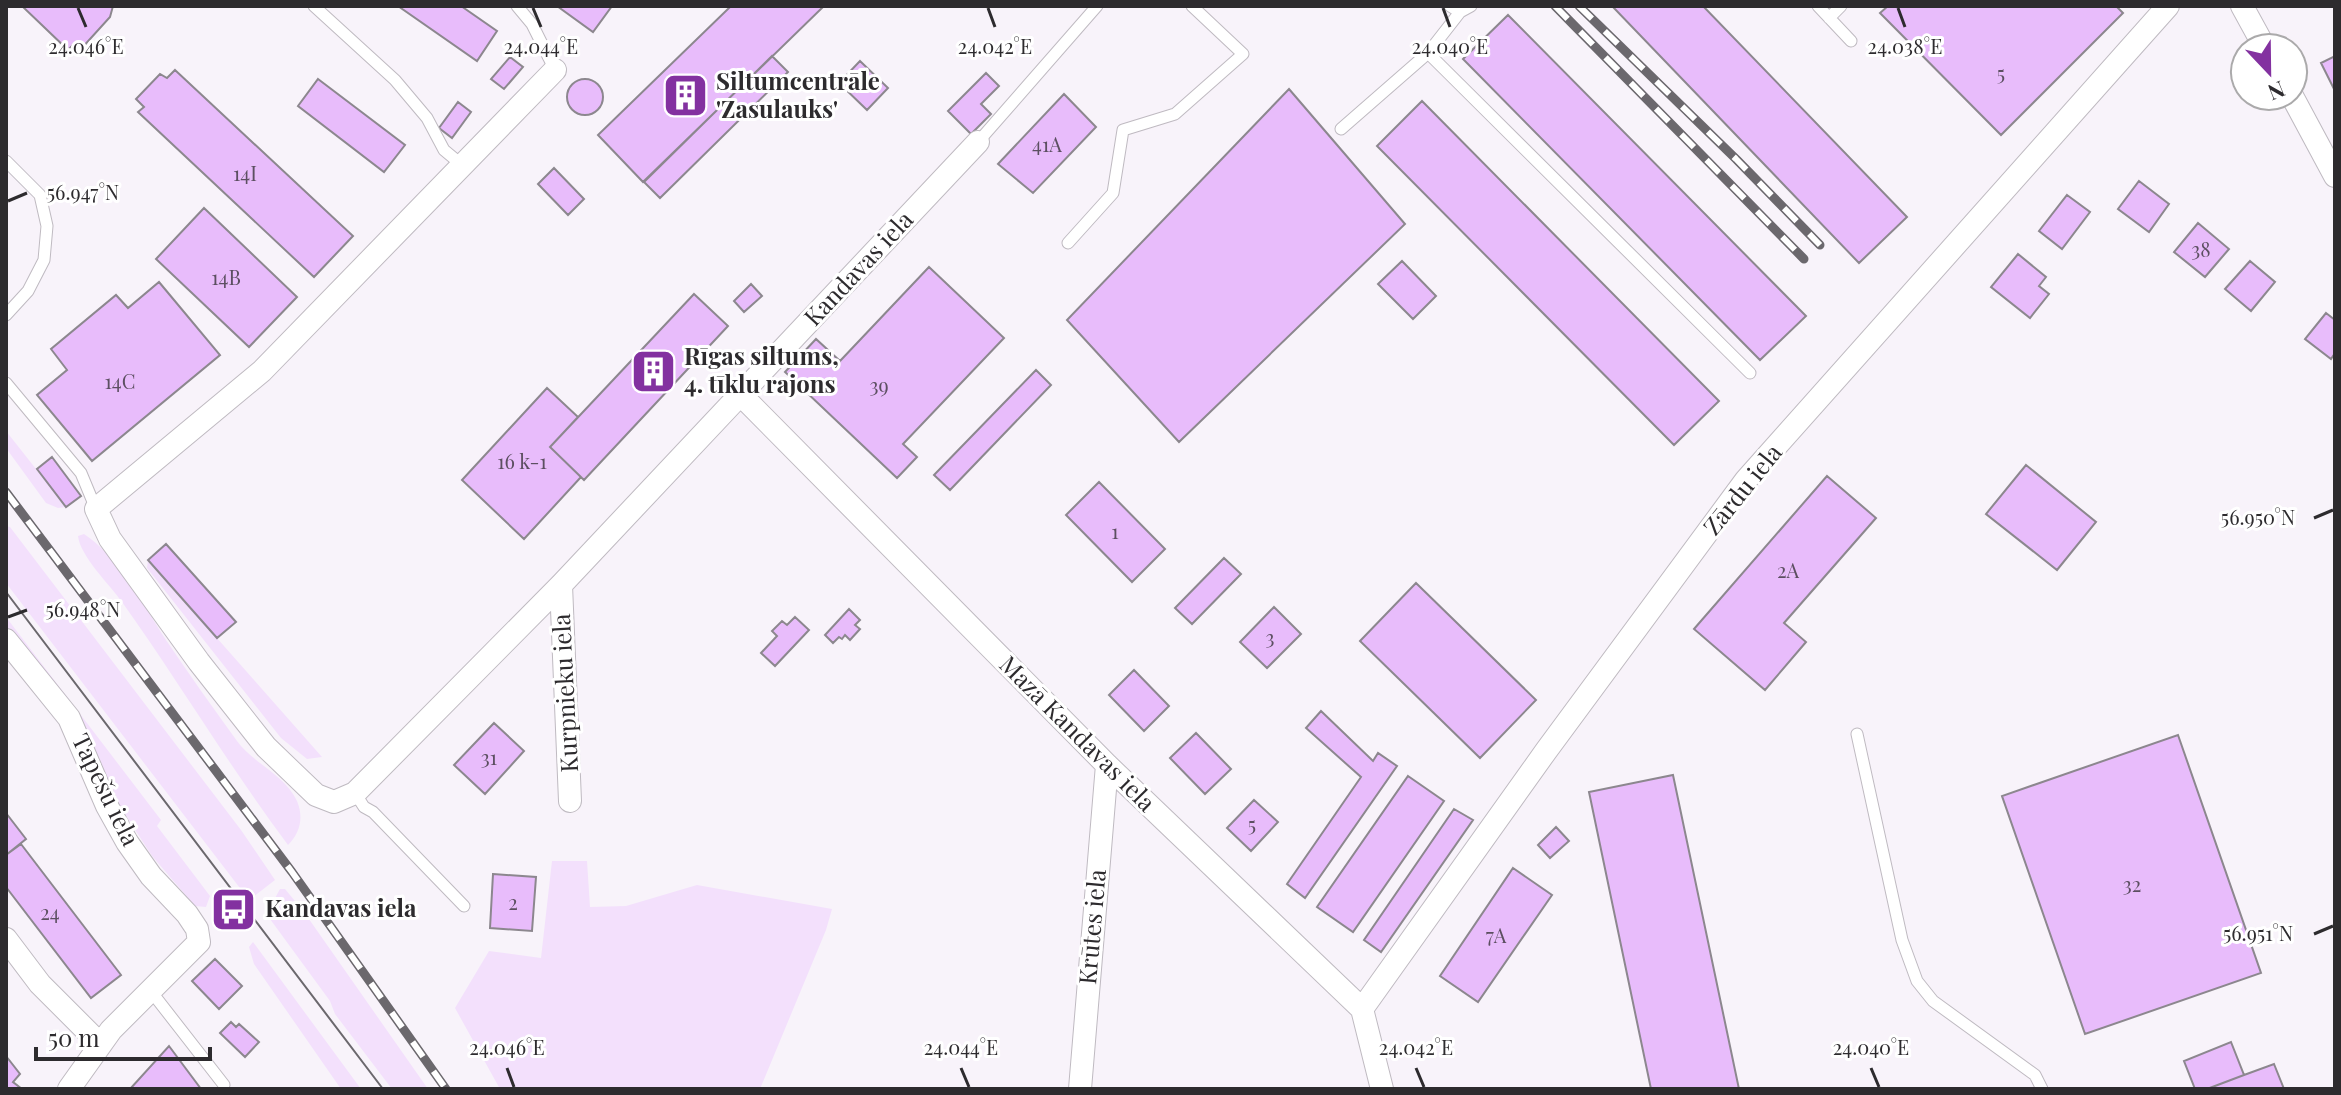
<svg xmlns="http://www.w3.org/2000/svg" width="2341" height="1095" viewBox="0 0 2341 1095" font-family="'Playfair Display',serif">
	<rect width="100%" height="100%" fill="#f8f3fa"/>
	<!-- green -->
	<path fill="#f3e0fc" d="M6,431L66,507L58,508L46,503L6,448Z
		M6,526L10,527L241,830L275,880L253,897L246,896L6,583Z
		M84,534C118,556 144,606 166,640C189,674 213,708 237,741C254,764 285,775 297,801C304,818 300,833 288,845C229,766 179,682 122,602C110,585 80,556 78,536Z
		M148,560L322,757L307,759L281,738L147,568Z
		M6,617L161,820L157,826L210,896L206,907L195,906L152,856L116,800L85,731L6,627Z
		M552,861H587L590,907L626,906L697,885L832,909L826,930L760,1089H500L455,1008L489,951L541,958Z
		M280,889H285L304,912L428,1089H392L335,1014L330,1001L270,919L268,911Z
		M253,942L361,1089H341L254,964L249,947Z"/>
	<!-- building -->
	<path fill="#e8bcfb" stroke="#8c878e" stroke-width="2" d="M22,6H113L110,17L81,49L75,43L68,50Z
		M398,6H461L497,31L477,61Z
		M557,6H612L593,32Z
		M731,6H824L643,182L598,135Z
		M1612,6H1703L1907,217L1859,263Z
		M1888,6H2116L2123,13L2001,135L1880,13Z
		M1508,15L1806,316L1760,360L1463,59Z
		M772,56L788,72L660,198L644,182Z
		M2335,56V91L2321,63Z
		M510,57L523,67L504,89L491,79Z
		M860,61L888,88L867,110L839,83Z
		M175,70L353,236L314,277L138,112L144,107L136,99L160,74L167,78Z
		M986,73L999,86L981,104L991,114L971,134L948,111Z
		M567 97a18 18 0 1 1 36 0a18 18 0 1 1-36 0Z
		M318,79L405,145L384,172L298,106Z
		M1289,89L1405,224L1179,442L1067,320Z
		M1064,94L1096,127L1033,193L998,164Z
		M1422,101L1719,401L1674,445L1377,146Z
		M458,102L471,112L452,138L439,128Z
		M554,168L584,199L568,215L538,184Z
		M2139,181L2169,204L2149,232L2118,209Z
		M2067,195L2090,212L2062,249L2039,231Z
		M204,208L297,297L249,347L156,259Z
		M2198,223L2229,249L2205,277L2174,252Z
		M2018,254L2046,277L2039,286L2049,294L2030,318L1991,287Z
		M1402,261L1436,296L1413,319L1378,284Z
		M2250,261L2275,282L2251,311L2225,289Z
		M929,267L1004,338L903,444L917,457L897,478L785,372L816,339L840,361Z
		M159,282L220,355L92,461L37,395L67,370L51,349L116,295L128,308Z
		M751,284L762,296L744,312L734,301Z
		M694,294L728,326L584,480L550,447Z
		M2326,313L2335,320V353L2331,359L2305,339Z
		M1036,370L1051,385L950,490L934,475Z
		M547,388L578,417L550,447L581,477L524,539L462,480Z
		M52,457L81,496L66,507L37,469Z
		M2026,465L2096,522L2057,570L1986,514Z
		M1827,476L1876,518L1784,623L1806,642L1765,690L1694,629Z
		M1099,482L1165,549L1132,582L1066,515Z
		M166,544L236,622L217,638L148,560Z
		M1224,558L1241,574L1192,624L1175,608Z
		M1416,583L1536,700L1480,758L1360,641Z
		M1274,607L1301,634L1267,668L1240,642Z
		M849,609L860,620L855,625L860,629L850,640L845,635L842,639L839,637L833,643L825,635Z
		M795,617L809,630L775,666L761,653L777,636L772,631L782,621L787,625Z
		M1134,670L1169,706L1144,731L1109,695Z
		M1321,711L1373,761L1378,753L1397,766L1305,898L1287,884L1361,777L1306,728Z
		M494,723L524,751L485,794L454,765Z
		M1196,733L1231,769L1205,794L1170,758Z
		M2178,735L2261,973L2085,1034L2002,796Z
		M1673,775L1739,1089H1651L1589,792Z
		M1408,776L1444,801L1353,932L1317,907Z
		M1254,800L1278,822L1251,851L1227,828Z
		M1454,809L1473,820L1381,952L1364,940Z
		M6,813L26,839L6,855Z
		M1556,827L1569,841L1550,858L1538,845Z
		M21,844L121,975L91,998L6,887V855Z
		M1513,868L1552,895L1478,1002L1440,976Z
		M493,874L536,877L532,931L490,928Z
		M215,959L242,986L219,1009L192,981Z
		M231,1022L236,1027L239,1024L259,1042L245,1057L220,1033Z
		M2231,1042L2244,1075L2207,1089H2195L2184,1061Z
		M169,1046L201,1089H130Z
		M6,1056L20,1074L13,1082L22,1089H6Z
		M2274,1064L2284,1089H2207L2244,1075Z"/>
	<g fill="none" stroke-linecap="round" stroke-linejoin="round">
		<defs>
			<path id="service" d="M314,6L395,80L427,118L444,150L462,165
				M517,6L532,24L555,70
				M1818,6L1851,41
				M1460,12L1471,6
				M1829,18L1841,6
				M1428,53L1750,373
				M1341,129L1428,53L1460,12L1450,6
				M978,142L1097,6
				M6,161L40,195L47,226L44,260L28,291L6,315
				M1068,243L1113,193L1123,130L1175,114L1243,54L1192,6
				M6,383L81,473L96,509
				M1857,734L1902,940L1917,981L1933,1001L2035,1075L2042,1089
				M355,793L364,807L373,812L464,906
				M150,990L224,1085"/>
			<path id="minor" d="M2242,6L2265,48
				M555,70L262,371L96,509L110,539L199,662L266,747L316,795L334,802L355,793L561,585L978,142
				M2292,96L2335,176
				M740,394L1107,765L1362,1009L1382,1089
				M561,585L570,801
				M6,640L69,718L107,806L127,842L151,876L187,914L197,929L199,942L111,1030L69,1089
				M6,939L40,984L100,1044
				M1362,1009L1546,751L1746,480L2168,6
				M1080,1089L1107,765"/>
		</defs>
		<!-- service casing -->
		<use href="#service" stroke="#bfbac1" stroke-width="13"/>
		<!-- minor casing -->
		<use href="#minor" stroke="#bfbac1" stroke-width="24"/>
		<!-- service -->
		<use href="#service" stroke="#fff" stroke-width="11"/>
		<!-- minor -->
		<use href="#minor" stroke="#fff" stroke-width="22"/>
		<!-- tram -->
		<path stroke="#6b686d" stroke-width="2" d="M6,592L383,1089"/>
		<defs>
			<path id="rail" d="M1555,6L1804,259
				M1579,6L1736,159L1820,245
				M6,492L292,872L446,1089"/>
		</defs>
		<!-- rail casing -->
		<use href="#rail" stroke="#6b686d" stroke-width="9"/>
		<!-- rail -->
		<use href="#rail" stroke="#fff" stroke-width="6" stroke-dasharray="18" stroke-linecap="butt"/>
	</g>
	<!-- ticks -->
	<path fill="none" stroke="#2d2b2e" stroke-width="3" d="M78,8L86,27M533,8L541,27M988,8L995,27M1443,8L1450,27M1898,8L1905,27M8,201L27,193M2314,518L2333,510M8,617L27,610M2314,934L2333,926M507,1068L514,1087M961,1068L969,1087M1416,1068L1424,1087M1871,1068L1879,1087"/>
	<!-- icons -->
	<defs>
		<symbol id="building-square" viewBox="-11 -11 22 22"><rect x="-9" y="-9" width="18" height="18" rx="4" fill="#8331a0" stroke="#fff"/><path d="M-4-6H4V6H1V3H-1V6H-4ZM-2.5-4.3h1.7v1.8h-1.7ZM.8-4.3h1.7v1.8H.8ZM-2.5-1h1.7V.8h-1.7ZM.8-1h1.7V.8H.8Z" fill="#fff"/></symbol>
		<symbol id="bus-square" viewBox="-11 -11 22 22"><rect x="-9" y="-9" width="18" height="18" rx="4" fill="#8331a0" stroke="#fff"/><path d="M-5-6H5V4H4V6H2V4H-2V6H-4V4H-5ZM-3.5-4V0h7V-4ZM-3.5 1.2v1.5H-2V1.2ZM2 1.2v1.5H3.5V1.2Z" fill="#fff"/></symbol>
	</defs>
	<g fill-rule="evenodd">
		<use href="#building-square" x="660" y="70" width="51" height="51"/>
		<use href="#building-square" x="628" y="346" width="51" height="51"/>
		<use href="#bus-square" x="208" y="884" width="51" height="51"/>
	</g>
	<g text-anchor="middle" stroke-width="6" stroke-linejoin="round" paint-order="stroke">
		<!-- number labels -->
		<g font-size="20" fill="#5c4f61">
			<text x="2001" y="81">5</text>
			<text x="1047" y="152">41A</text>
			<text x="245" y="181">14I</text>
			<text x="2201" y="257">38</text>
			<text x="226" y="285">14B</text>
			<text x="120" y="389">14C</text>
			<text x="879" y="393">39</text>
			<text x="522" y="469">16 k-1</text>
			<text x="1115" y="539">1</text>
			<text x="1788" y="578">2A</text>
			<text x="1270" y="645">3</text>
			<text x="489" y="765">31</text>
			<text x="1252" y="832">5</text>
			<text x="2132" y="892">32</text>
			<text x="513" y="910">2</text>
			<text x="50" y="920">24</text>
			<text x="1496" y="943">7A</text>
		</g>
		<!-- poi labels -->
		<g font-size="24" font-weight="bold" fill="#2d2b2e" stroke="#fff" text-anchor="start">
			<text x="716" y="90">Siltumcentrāle<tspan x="716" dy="28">'Zasulauks'</tspan></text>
			<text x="684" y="365">Rīgas siltums,<tspan x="684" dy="28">4. tīklu rajons</tspan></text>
			<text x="265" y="917">Kandavas iela</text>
		</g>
		<!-- street labels -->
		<g font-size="24" fill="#2d2b2e" stroke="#fff">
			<text transform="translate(859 269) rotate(-47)" y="8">Kandavas iela</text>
			<text transform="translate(1743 490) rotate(-51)" y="8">Zārdu iela</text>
			<text transform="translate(566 693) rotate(-93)" y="8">Kurpnieku iela</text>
			<text transform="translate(1077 734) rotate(45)" y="8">Mazā Kandavas iela</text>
			<text transform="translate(105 790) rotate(64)" y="8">Tapešu iela</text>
			<text transform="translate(1093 927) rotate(-85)" y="8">Krūtes iela</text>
		</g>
	</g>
	<g font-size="20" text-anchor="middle" fill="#2d2b2e" stroke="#fff" stroke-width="6" stroke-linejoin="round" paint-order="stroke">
		<text x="86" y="54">24.046°E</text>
		<text x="541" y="54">24.044°E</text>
		<text x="995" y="54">24.042°E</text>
		<text x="1450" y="54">24.040°E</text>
		<text x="1905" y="54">24.038°E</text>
		<text x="83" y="200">56.947°N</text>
		<text x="2258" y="525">56.950°N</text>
		<text x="83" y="617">56.948°N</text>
		<text x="2258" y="941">56.951°N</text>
		<text x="507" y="1055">24.046°E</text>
		<text x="961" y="1055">24.044°E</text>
		<text x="1416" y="1055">24.042°E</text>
		<text x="1871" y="1055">24.040°E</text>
	</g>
	<!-- border -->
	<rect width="2341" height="1095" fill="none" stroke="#2d2b2e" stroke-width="16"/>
	<!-- north arrow -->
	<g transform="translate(2269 72) rotate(158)"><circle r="38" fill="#ffffff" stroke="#abaaab" stroke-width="2"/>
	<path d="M0-6L14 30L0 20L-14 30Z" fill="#8331a0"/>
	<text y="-12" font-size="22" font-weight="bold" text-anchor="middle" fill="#2d2b2e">N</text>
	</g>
	<!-- scale -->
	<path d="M36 1047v12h174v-12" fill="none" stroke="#2d2b2e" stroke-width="4"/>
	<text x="48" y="1047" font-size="24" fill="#2d2b2e" stroke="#ffffff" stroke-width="6" paint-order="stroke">50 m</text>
</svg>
